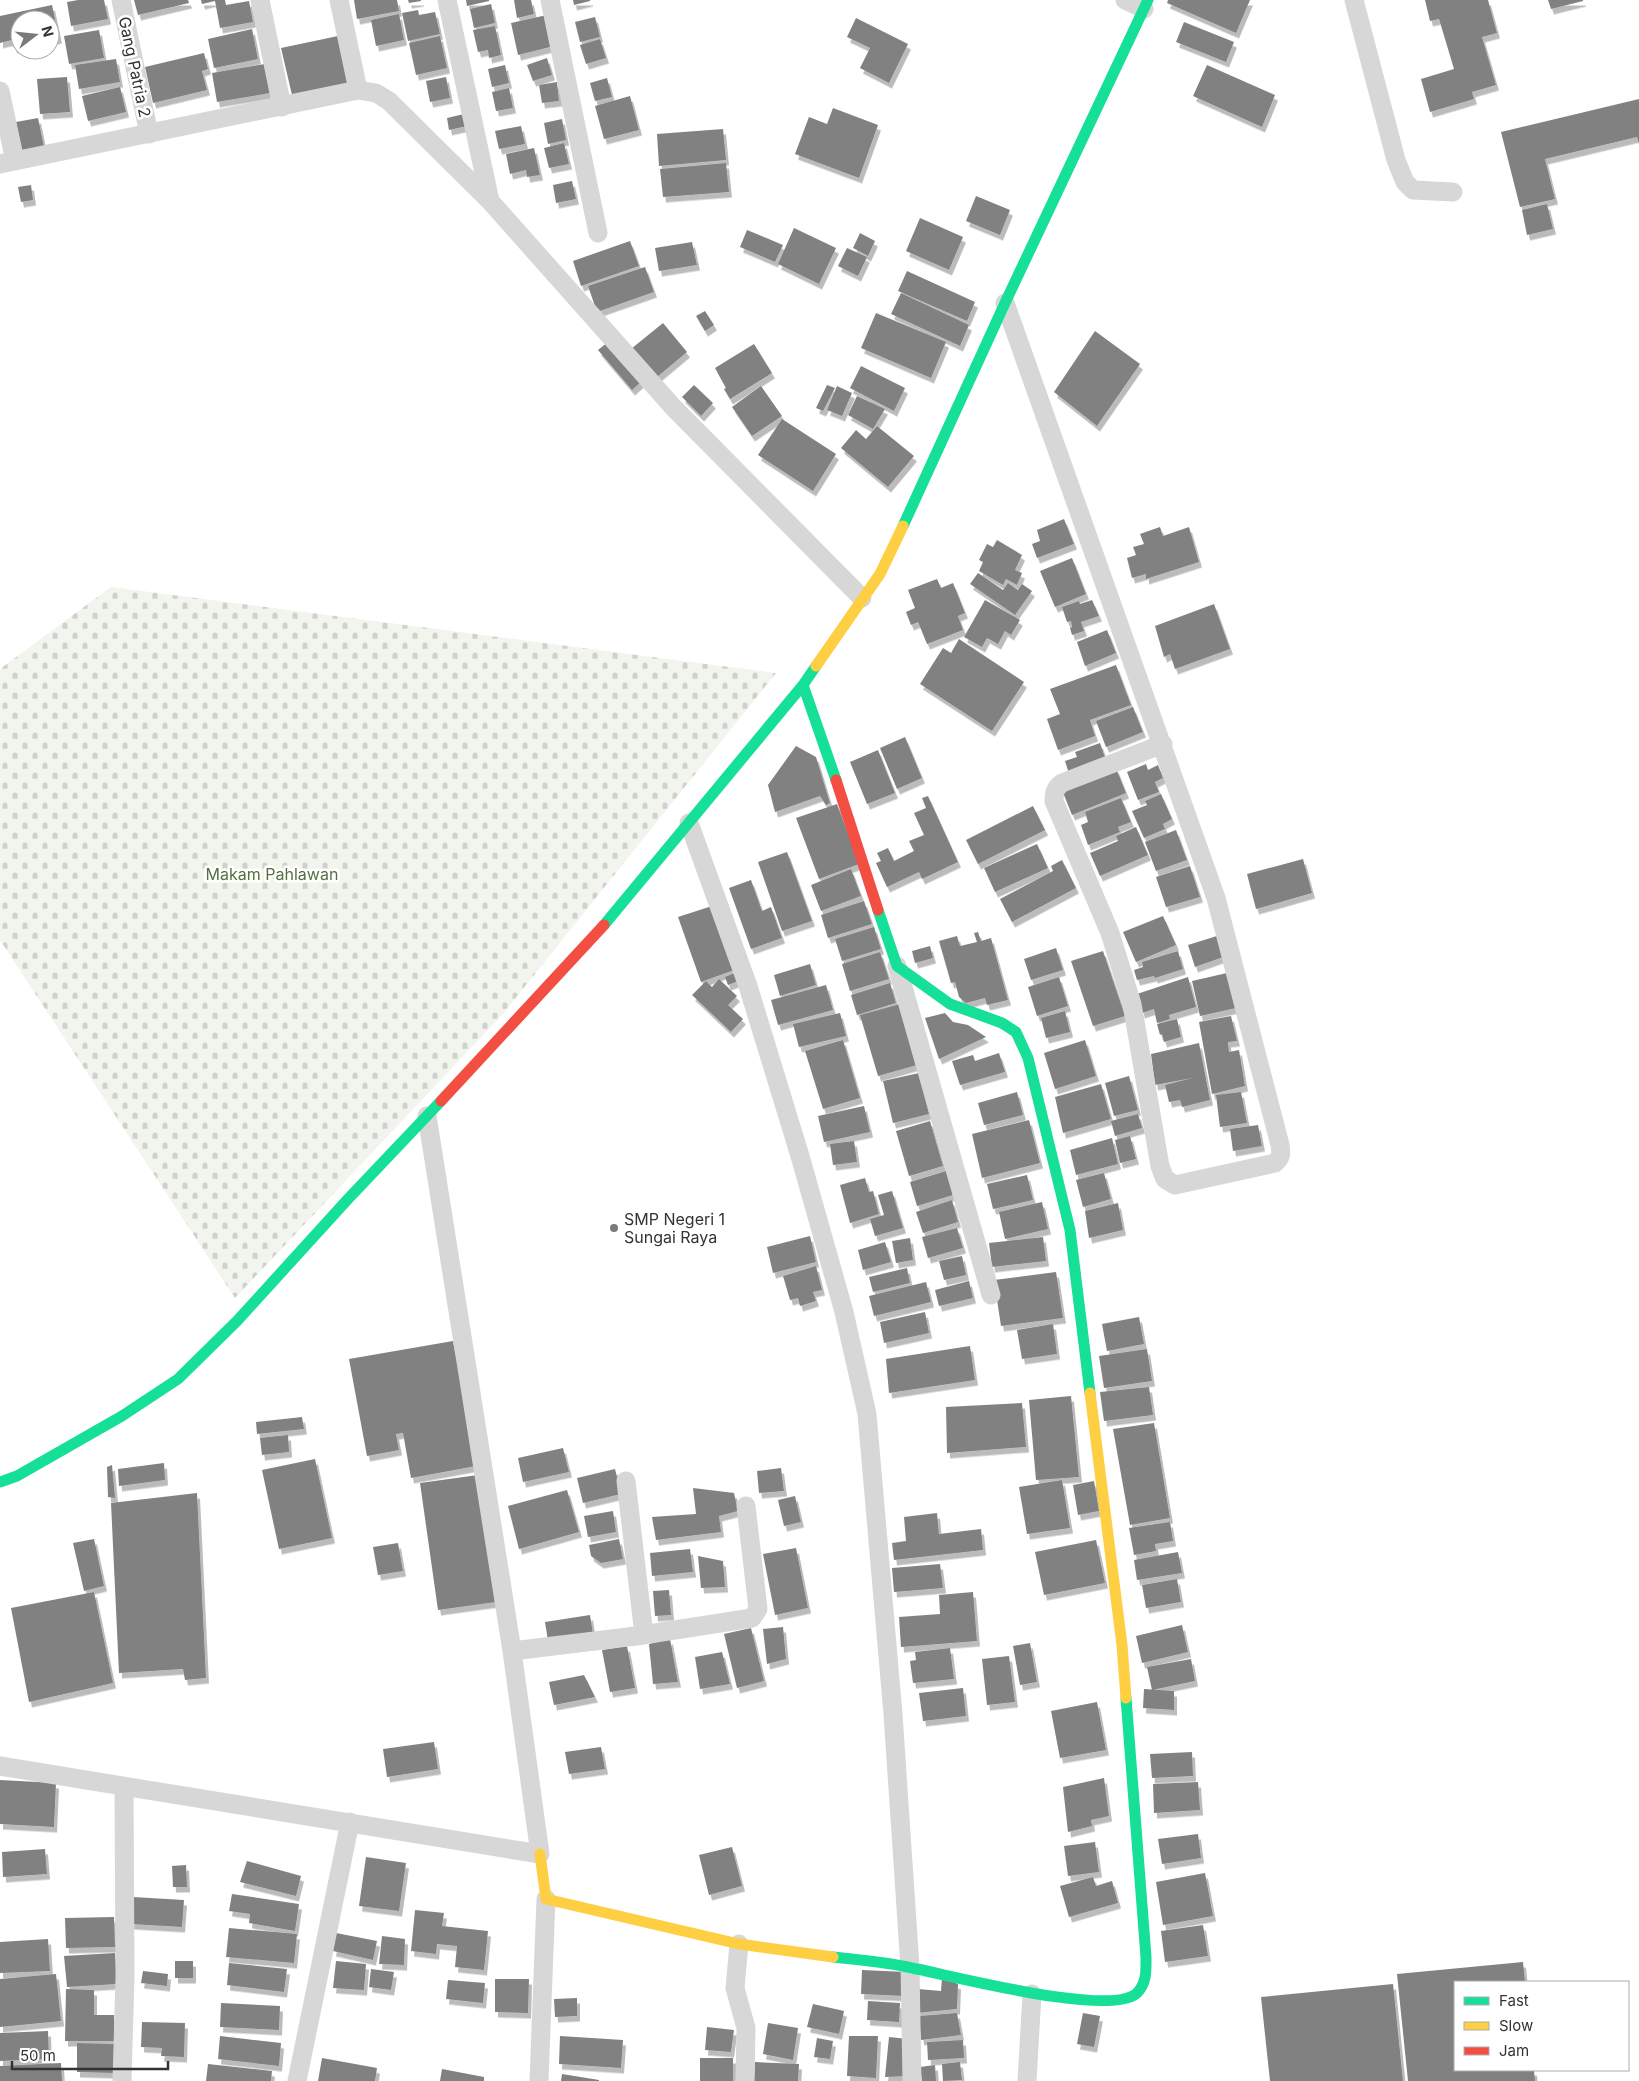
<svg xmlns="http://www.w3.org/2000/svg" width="1639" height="2081" viewBox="0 0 1639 2081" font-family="Inter,sans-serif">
	<defs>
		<pattern id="cemetery-stones" width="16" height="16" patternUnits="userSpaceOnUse" patternTransform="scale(1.25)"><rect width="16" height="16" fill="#f1f5ed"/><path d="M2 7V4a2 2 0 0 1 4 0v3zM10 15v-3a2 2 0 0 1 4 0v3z" fill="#cfd2cc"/></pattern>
		<filter id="shadow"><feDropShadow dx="3" dy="5.5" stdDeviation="0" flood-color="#0004"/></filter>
	</defs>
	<rect width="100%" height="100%" fill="#fff"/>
	<!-- cemetery -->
	<path fill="url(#cemetery-stones)" d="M111,587L776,673L502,1015L235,1298L0,940V669Z"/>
	<!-- building -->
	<path fill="#818181" filter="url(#shadow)" d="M78,0H104L108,19L71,26L67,2Z
		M134,0H188L189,3L138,15Z
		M201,0H225L226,5L249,1L253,22L220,28L215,1L202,4Z
		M354,0H397L399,11L357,19Z
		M408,0H421V1L409,3Z
		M466,0H489V1L467,6Z
		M514,0H531L534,14L517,18Z
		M573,0H590V1L574,5Z
		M1168,0H1250L1236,33L1167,3Z
		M1425,0H1488L1497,33L1482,37L1496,85L1472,92L1474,99L1430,112L1421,79L1454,69L1439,19L1430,21Z
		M1548,0H1583V1L1551,9Z
		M491,4L495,23L474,28L470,9Z
		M52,5L59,38L50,40V20H20V47L14,48L12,40L0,43V16Z
		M418,10L419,15L435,12L440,34L408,41L402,13Z
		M399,14L404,40L376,46L371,20Z
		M547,15L554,46L518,55L511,23Z
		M595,17L600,37L580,42L575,22Z
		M856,18L908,44L889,83L860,68L870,48L847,37Z
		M1184,22L1234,42L1226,62L1176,42Z
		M495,26L501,55L489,58L488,50L478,52L473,30Z
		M252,29L258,59L214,68L208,39Z
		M99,30L104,58L69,64L64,36Z
		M338,36L348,83L292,95L281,48Z
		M440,36L447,68L416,75L409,43Z
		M600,39L606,58L586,64L580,45Z
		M204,53L208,69L202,71L207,90L153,103L145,67Z
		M547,58L552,75L533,81L527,65Z
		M116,59L120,82L79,89L75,65Z
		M265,64L270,93L217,102L212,73Z
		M505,65L509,83L492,87L488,69Z
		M1207,65L1275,95L1262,127L1193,96Z
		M67,77L70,112L40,114L37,79Z
		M446,77L450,98L430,102L426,81Z
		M607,78L612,97L595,101L590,83Z
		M557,82L559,101L542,103L539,85Z
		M120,87L126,112L88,121L82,96Z
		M509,88L513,108L496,111L492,92Z
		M630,96L639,130L604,139L595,106Z
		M1639,99V144L1637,137L1545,159L1555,199L1520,207L1501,132Z
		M833,108L878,125L859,178L795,154L809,117L827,124Z
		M464,114L467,126L449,130L447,118Z
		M38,118L44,147L22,151L16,122Z
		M562,119L566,140L548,144L544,123Z
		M521,126L525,144L499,149L495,131Z
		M723,129L726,160L659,166L657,134Z
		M564,143L569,164L549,168L544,148Z
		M534,148L540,175L527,177L526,170L510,174L506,154Z
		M726,163L729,192L663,197L660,169Z
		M572,181L576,199L556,203L553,185Z
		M31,185L33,200L21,202L18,187Z
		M976,196L1010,210L1000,235L966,221Z
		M1547,204L1553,229L1527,235L1522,210Z
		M920,218L963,237L949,270L906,251Z
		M794,228L836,248L819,284L778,264Z
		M747,230L783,245L775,262L740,247Z
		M860,233L875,241L868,256L853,248Z
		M630,241L639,266L581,286L573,261Z
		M692,242L697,265L659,271L655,248Z
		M847,248L867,257L858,276L838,266Z
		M645,267L654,292L597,312L588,286Z
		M907,271L975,302L967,321L898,291Z
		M901,293L969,325L960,346L891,314Z
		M705,311L714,325L705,331L696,316Z
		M876,313L946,342L931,378L861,348Z
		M663,323L687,352L656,378L631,349Z
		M1095,331L1140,364L1097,426L1054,392Z
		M608,342L641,382L632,390L598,350Z
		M754,344L772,373L730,399L724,389L726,388L715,368Z
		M861,366L905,388L894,411L850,388Z
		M694,385L713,403L701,416L682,397Z
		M827,385L835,388L823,411L816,408Z
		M761,386L782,416L752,436L732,407Z
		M837,386L852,393L842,416L827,410Z
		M857,396L885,409L873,429L848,415Z
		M782,419L836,454L813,491L758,455Z
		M877,426L914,456L888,487L841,448L856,430L866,439Z
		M1064,519L1074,544L1037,558L1032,544L1040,541L1037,530Z
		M1160,527L1163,536L1189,527L1199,562L1146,579V574L1132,578L1127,558L1136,555L1133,547L1144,544L1140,534Z
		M997,540L1022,555L1015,570L1022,573L1017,585L1006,579L1003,585L979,571L983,562L979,560L987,544L993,547Z
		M1072,558L1086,594L1055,607L1040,571Z
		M978,573L1003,590L1008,583L1018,590L1022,584L1032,591L1015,615L970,584Z
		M937,579L941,588L953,583L965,613L958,616L963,630L927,644L918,622L911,625L906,612L915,608L908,590Z
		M985,600L1020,620L1011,635L1005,631L998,644L987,638L982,647L964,637Z
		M1092,600L1099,616L1081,622L1084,631L1072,635L1070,628L1072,627L1071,621L1067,622L1062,607L1079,601L1080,604Z
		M1214,604L1230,649L1175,669L1170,654L1164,657L1155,626Z
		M1107,630L1116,653L1085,666L1077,642Z
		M959,639L1024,682L992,731L920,684L943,648L951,653Z
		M1116,665L1131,705L1090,720L1095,736L1058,750L1047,719L1060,714L1050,689Z
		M1133,707L1143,732L1106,747L1096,721Z
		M905,737L922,778L897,789L880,748Z
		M1100,743L1107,763L1070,777L1065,761L1077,757L1075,752Z
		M796,746L816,757L830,803L826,805L820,796L775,812L768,785Z
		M878,750L895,793L867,804L850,762Z
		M1146,764L1148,770L1158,765L1163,778L1155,782L1159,792L1138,800L1127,772Z
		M1116,768L1126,793L1072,815L1062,790Z
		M1161,794L1172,819L1163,824L1165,829L1144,838L1132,811L1147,805L1145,801Z
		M928,796L958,862L922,879L919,872L887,887L876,863L881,861L877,853L888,848L894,861L914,851L909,841L924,835L914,813L926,808L922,798Z
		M1121,798L1131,822L1118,827L1120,832L1088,845L1081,825L1088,822L1085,812Z
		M837,804L859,864L819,879L796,818Z
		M1033,806L1045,830L978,864L966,840Z
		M1136,827L1148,855L1100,876L1090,853L1118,841L1116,836Z
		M1176,830L1187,860L1156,871L1145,842Z
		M1037,844L1048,868L995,892L984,868Z
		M787,852L812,921L782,931L758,862Z
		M1303,859L1312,893L1256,909L1247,874Z
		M1062,860L1076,888L1012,922L1000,899L1053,871L1051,866Z
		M1190,866L1200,897L1166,907L1156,877Z
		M851,869L861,896L821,911L811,885Z
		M751,880L762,911L771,907L782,938L751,949L729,888Z
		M864,901L872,924L828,938L821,915Z
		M715,905L737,969L701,982L678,917Z
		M1163,916L1176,945L1136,962L1123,932Z
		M874,927L881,949L842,961L835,939Z
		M978,932L981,941L991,938L1008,1000L987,1005L985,998L966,1003L959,997L955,982L951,983L939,941L957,936L960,946L977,942L974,933Z
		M1220,935L1226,956L1195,967L1188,945Z
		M930,946L933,958L915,963L912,951Z
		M1056,948L1063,970L1031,980L1024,959Z
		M1103,951L1125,1016L1093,1026L1071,961Z
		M1178,951L1183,969L1155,978L1154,976L1137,980L1134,970L1143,967L1142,962Z
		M880,952L889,979L850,991L842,964Z
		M810,964L816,985L780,996L774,975Z
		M737,972L741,980L728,985L725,977Z
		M1227,973L1236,1008L1200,1016L1192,981Z
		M1059,977L1068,1006L1037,1016L1028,987Z
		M1188,977L1196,1007L1169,1015L1170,1019L1157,1023L1154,1009L1142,1013L1137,994Z
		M719,979L737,996L728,1005L743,1019L731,1032L692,995L706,981L712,987Z
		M890,983L896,1003L857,1015L851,995Z
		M826,985L833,1010L778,1025L771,1000Z
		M900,1004L917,1065L878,1076L860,1015Z
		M1065,1011L1070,1032L1046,1038L1041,1018Z
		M840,1013L846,1036L799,1047L793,1024Z
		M945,1013L953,1022L968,1025L986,1037L939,1059L925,1018Z
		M1231,1016L1237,1041L1228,1042L1229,1052L1239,1050L1245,1086L1212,1094L1199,1022Z
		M1177,1019L1181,1037L1164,1042L1162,1034L1160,1035L1157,1024Z
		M843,1040L860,1098L823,1109L805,1051Z
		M1085,1040L1096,1076L1055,1089L1044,1053Z
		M1199,1043L1210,1100L1182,1107L1180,1100L1169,1102L1165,1085L1192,1078L1155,1085L1151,1054Z
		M999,1053L1005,1072L960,1085L952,1061L973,1055L975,1061Z
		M919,1073L929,1114L893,1123L883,1081Z
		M1129,1076L1138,1110L1114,1116L1105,1083Z
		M1101,1084L1111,1119L1063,1133L1055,1097Z
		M1017,1092L1023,1115L984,1125L978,1103Z
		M1241,1092L1247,1123L1220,1127L1216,1095Z
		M864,1106L870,1132L824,1142L818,1116Z
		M1138,1114L1142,1128L1115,1136L1111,1121Z
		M1029,1120L1040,1163L982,1178L972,1134Z
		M930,1121L943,1166L909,1176L896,1131Z
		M1258,1125L1262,1146L1233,1151L1230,1129Z
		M1130,1136L1136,1159L1120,1163L1115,1140Z
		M1112,1138L1118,1164L1076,1175L1070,1150Z
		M854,1141L857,1162L833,1165L830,1144Z
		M946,1171L953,1195L917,1206L910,1182Z
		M1104,1173L1111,1199L1083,1207L1076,1180Z
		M1027,1175L1033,1200L993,1209L987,1184Z
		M865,1178L869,1192L873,1191L879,1214L850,1223L840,1185Z
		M892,1191L903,1228L875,1236L870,1219L884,1215L878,1195Z
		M952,1200L958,1222L923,1233L916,1212Z
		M1042,1202L1048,1229L1005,1239L999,1212Z
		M1118,1203L1123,1230L1089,1238L1085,1211Z
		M957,1228L963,1248L928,1258L922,1237Z
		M810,1236L816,1262L773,1273L767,1247Z
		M1043,1237L1046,1261L992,1267L989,1243Z
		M910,1238L913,1260L896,1263L892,1241Z
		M885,1242L891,1262L863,1270L858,1250Z
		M962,1256L966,1275L944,1280L939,1261Z
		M816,1266L822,1290L813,1292L816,1301L800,1306L798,1298L790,1300L783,1276Z
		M907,1268L910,1283L873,1292L869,1277Z
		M1056,1272L1063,1318L1001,1326L994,1280Z
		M969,1281L973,1298L939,1306L935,1290Z
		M926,1282L931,1302L874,1316L869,1296Z
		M925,1312L929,1333L884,1343L880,1322Z
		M1139,1317L1144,1344L1107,1351L1102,1324Z
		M1053,1324L1057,1354L1022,1359L1017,1330Z
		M453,1341L476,1466L411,1478L403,1433L396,1434L399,1450L367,1456L349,1359Z
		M970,1346L975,1380L889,1393L886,1359Z
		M1147,1349L1152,1381L1104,1388L1099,1356Z
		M1149,1387L1153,1415L1104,1421L1100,1392Z
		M1071,1396L1079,1477L1036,1480L1029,1400Z
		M1022,1403L1026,1447L947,1453L946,1407Z
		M302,1417L304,1429L257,1434L256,1422Z
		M1154,1423L1170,1518L1130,1525L1113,1429Z
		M288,1435L289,1452L262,1455L260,1438Z
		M563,1448L569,1472L523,1482L518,1458Z
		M315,1459L332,1538L279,1549L262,1470Z
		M164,1463L165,1480L119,1486L118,1469Z
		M112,1465L115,1498L108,1497L107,1467Z
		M781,1468L784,1491L759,1493L757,1471Z
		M615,1469L621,1494L583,1503L577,1478Z
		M478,1475L496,1602L438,1610L420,1483Z
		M1062,1480L1070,1528L1027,1534L1019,1487Z
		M1094,1481L1099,1511L1078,1515L1073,1485Z
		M693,1488L734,1493L738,1511L719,1516L721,1532L656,1540L652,1517L696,1514Z
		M567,1490L579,1532L519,1549L508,1506Z
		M197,1493L206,1678L185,1680L183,1669L119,1673L111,1503Z
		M795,1496L801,1522L784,1526L778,1500Z
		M613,1511L616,1532L588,1537L584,1516Z
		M937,1513L939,1534L981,1529L983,1550L894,1560L892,1543L906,1541L904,1517Z
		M1170,1522L1173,1541L1155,1544L1156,1551L1134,1555L1129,1528Z
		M94,1539L104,1586L84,1591L73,1543Z
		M619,1539L623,1559L601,1563L591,1556L589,1545Z
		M1096,1540L1105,1583L1044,1595L1035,1552Z
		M398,1543L403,1571L378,1575L373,1547Z
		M796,1548L808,1608L775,1615L763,1554Z
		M690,1549L693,1572L652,1576L650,1553Z
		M1178,1552L1182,1573L1137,1580L1134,1560Z
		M698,1556L723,1561L725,1587L701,1588Z
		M940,1564L943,1588L894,1592L892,1568Z
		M1177,1579L1181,1602L1146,1608L1142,1585Z
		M669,1590L671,1615L655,1616L653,1591Z
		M94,1592L113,1683L29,1702L11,1608Z
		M973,1592L977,1641L901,1647L899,1617L940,1614L939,1595Z
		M590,1615L593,1634L548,1641L545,1622Z
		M1182,1625L1188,1652L1142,1663L1136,1636Z
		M783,1627L786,1659L767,1664L763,1629Z
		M751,1628L764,1681L737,1688L724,1634Z
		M670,1639L678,1682L653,1684L649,1644Z
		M1030,1643L1037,1682L1020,1685L1013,1646Z
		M627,1646L635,1688L610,1692L602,1650Z
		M950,1648L954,1679L913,1683L910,1661L916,1660L915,1652Z
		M722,1652L730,1684L700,1689L695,1657Z
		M1009,1656L1015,1702L987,1705L982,1659Z
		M1191,1659L1195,1681L1152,1690L1147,1667Z
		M584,1675L595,1697L554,1705L549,1682Z
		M963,1688L966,1716L923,1721L919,1693Z
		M1144,1689L1174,1691V1710L1143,1708Z
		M1097,1702L1106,1750L1060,1758L1051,1711Z
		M434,1742L438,1769L387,1777L383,1749Z
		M601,1747L605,1769L569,1774L565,1752Z
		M1192,1752L1193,1776L1152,1778L1150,1754Z
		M1104,1778L1109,1816L1091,1820L1092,1826L1068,1832L1063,1787Z
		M0,1780L56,1783L54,1827L0,1824Z
		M1198,1782L1200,1810L1154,1813L1153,1784Z
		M1198,1834L1201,1858L1162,1864L1158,1839Z
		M1095,1842L1099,1872L1068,1876L1064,1846Z
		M732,1847L742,1886L709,1895L699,1855Z
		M45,1849L47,1874L3,1877L2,1852Z
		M366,1857L406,1863L399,1911L359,1906Z
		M247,1861L301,1876L296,1896L240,1882Z
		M186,1865L187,1887H173L172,1866Z
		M1205,1873L1213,1916L1163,1925L1156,1882Z
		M1093,1877L1096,1886L1112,1881L1118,1903L1069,1917L1060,1886Z
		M232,1894L299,1904L295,1931L249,1923L250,1914L229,1911Z
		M133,1897L184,1900L182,1927L131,1924Z
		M415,1910L444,1913L442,1926L488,1931L484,1970L455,1967L457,1946L437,1944L436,1954L411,1951Z
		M114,1917L115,1947L66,1948L65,1918Z
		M1203,1925L1208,1956L1165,1962L1161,1931Z
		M229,1928L297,1934L294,1963L226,1957Z
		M336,1933L377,1941L373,1960L333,1951Z
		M382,1936L405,1939L404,1965L379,1964Z
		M48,1939L50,1971L0,1973V1942Z
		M115,1953L117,1984L67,1987L64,1956Z
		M175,1961H193V1978H175Z
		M336,1961L366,1964L364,1990L333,1988Z
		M1523,1962L1525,1982H1455V2070H1534L1535,2081H1408L1397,1974Z
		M229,1963L287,1969L284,1992L227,1985Z
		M371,1969L394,1972L391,1990L369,1987Z
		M862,1970L906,1972L905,1996L861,1994Z
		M143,1971L168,1974L167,1986L141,1983Z
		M56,1974L61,2021L0,2027V1979Z
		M942,1978L958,1984L957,2009L916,2013L918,1989L941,1991Z
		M495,1979H529L528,2013L495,2012Z
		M448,1980L485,1983L483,2003L446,1999Z
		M1393,1984L1403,2081H1270L1261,1997Z
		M66,1989L94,1990V2015H114V2041H65Z
		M577,1998V2016L555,2017L554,1999Z
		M868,2001L900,2003L899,2022L867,2020Z
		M221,2003L280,2006L279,2030L220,2027Z
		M813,2004L844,2011L839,2034L807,2027Z
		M957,2013L961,2035L921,2040L919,2016Z
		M1083,2013L1100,2016L1094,2047L1077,2044Z
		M142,2022L185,2023L184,2057L161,2056L162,2048L141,2047Z
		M768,2023L798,2028L793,2060L763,2054Z
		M707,2027L734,2030L731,2052L705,2050Z
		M48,2031L49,2059L0,2061V2033Z
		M220,2036L281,2043L279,2066L218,2059Z
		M560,2036L623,2040L621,2068L559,2064Z
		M849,2036H878L876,2078L847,2076Z
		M889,2037L908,2039L907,2076L885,2077Z
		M817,2038L833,2041L830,2059L814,2057Z
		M963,2040L964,2058L928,2060L927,2042Z
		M77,2043L114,2044V2073L77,2072Z
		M322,2058L377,2068L375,2081H318Z
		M700,2058H733V2081H700Z
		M755,2062L799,2064L798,2081H754Z
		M960,2062L962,2080L943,2081L942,2064Z
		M61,2063L62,2081H0V2066Z
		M208,2064L272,2071L271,2081H206Z
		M935,2065L936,2081H922L920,2067Z
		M442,2069L484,2077V2081H440Z
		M562,2074L599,2080V2081H561Z"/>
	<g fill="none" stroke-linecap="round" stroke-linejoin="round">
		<!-- street -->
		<path stroke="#d7d7d7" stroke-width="19" d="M121,0L149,134
			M260,0L282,107
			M339,0L358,90
			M447,0L490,201
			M550,0L598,233
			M1125,0L1144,9
			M1354,0L1396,160L1405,182L1413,190L1453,192
			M0,91L15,161
			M0,164L358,90L376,93L389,101L490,201L673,407L862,598
			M1005,303L1216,898L1280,1145C1281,1153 1282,1157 1275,1163L1175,1185L1165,1179L1160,1166L1132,1004L1110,933L1054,801C1054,793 1055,788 1062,783L1163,744
			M689,823L748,986L800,1156L844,1312L867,1414L893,1714L910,1967L912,2081
			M897,966L991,1295
			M626,1481L644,1635
			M512,1651L636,1636L752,1618L758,1609L746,1506
			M0,1766L540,1854L512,1651L427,1116
			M739,1944L735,1988L746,2028L745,2081
			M122,2081L125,1977L124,1786
			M297,2081L350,1822
			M539,2081L546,1899
			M1027,2081L1032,1994"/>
		<!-- fast -->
		<path stroke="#16e098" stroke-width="11" d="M903,526L1005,303L1148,0
			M803,685L836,780
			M878,910L897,966L950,1004L1002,1023L1016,1032L1028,1058L1070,1230L1090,1393
			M604,925L803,685L816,666
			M0,1482L17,1476L122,1416L178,1379L237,1321L348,1199L441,1101
			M833,1957C859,1960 886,1962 912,1968C950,1975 1111,2018 1137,1993C1147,1983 1146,1970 1146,1957L1126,1698"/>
		<!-- slow -->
		<path stroke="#ffcf43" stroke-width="11" d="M816,666L880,574L903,526
			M1090,1393L1122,1645L1126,1698
			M540,1854L546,1899L739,1944L833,1957"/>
		<!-- jam -->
		<path stroke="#f24e42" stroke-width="11" d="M836,780L878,910
			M441,1101L604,925"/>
	</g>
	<!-- markers -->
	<circle fill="#7a7a7a" stroke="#fff" stroke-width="2" cx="614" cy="1228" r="5"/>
	<g text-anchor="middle" stroke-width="5" stroke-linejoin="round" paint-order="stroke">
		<!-- street labels -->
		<g font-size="16" fill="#333" stroke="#fff">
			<text transform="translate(135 67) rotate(78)" y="6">Gang Patria 2</text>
		</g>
		<!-- park labels -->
		<g font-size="16" fill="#56703f" stroke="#fff">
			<text x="272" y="880">Makam Pahlawan</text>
		</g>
		<!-- poi labels -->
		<g font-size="16" fill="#333" stroke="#fff" text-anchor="start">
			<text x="624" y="1225">SMP Negeri 1<tspan x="624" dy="18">Sungai Raya</tspan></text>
		</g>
	</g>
	<!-- legend -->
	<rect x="1454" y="1981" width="175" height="90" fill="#ffffff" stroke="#adadad"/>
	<rect x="1464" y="1997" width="25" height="8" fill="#16e098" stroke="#adadad"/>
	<text x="1499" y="2006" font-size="15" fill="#333333">Fast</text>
	<rect x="1464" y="2022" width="25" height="8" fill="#ffcf43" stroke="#adadad"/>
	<text x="1499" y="2031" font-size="15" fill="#333333">Slow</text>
	<rect x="1464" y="2047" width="25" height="8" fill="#f24e42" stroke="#adadad"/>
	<text x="1499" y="2056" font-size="15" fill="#333333">Jam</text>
	<!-- north arrow -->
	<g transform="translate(35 35) rotate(74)"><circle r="24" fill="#ffffff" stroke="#adadad"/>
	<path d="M0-4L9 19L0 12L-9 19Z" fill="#7a7a7a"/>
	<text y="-8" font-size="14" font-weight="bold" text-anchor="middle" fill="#333333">N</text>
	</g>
	<!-- scale -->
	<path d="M12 2061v8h156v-8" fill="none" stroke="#333333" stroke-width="2.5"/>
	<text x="20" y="2061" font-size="15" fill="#333333" stroke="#ffffff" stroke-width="4" paint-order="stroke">50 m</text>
</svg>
